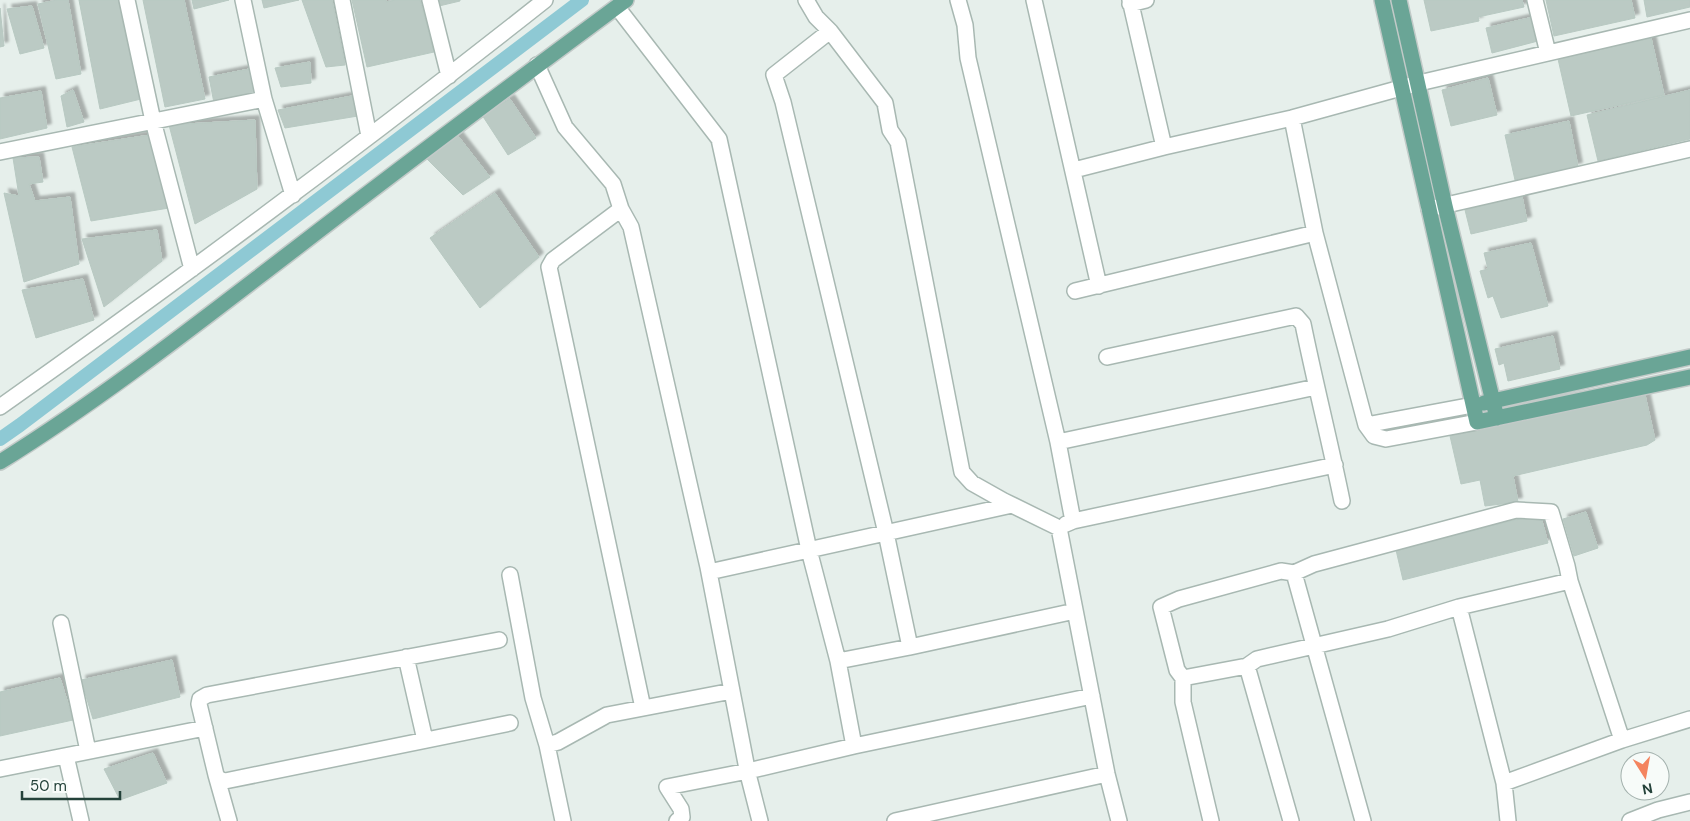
<svg xmlns="http://www.w3.org/2000/svg" width="1690" height="821" viewBox="0 0 1690 821" font-family="'DM Sans',sans-serif">
	<defs>
		<filter id="shadow"><feDropShadow dx="4.5" dy="-4.5" stdDeviation="1" flood-color="#0004"/></filter>
	</defs>
	<rect width="100%" height="100%" fill="#e6efeb"/>
	<g fill="none" stroke-linecap="round" stroke-linejoin="round">
		<!-- canal -->
		<path stroke="#8ec9d4" stroke-width="14" d="M0,439L20,425L582,0"/>
	</g>
	<!-- building -->
	<path fill="#bbcac4" stroke="#b8c9c2" filter="url(#shadow)" d="M57,0H68L81,74L56,79L38,4Z
		M79,0H120L141,99L100,109Z
		M143,0H184L205,99L165,107Z
		M192,0H229L194,9Z
		M262,0H299L264,8Z
		M302,0H332L345,65L326,67Z
		M352,0H386V2L395,0H420L434,52L367,67Z
		M438,0H460V1L439,6Z
		M1424,0H1522L1524,7L1478,17L1479,21L1431,31Z
		M1546,0H1631L1635,18L1554,36Z
		M1644,0H1690V7L1647,17Z
		M32,6L44,48L20,54L7,9Z
		M0,8L4,46L0,47Z
		M1533,17L1538,41L1492,53L1486,28Z
		M1651,38L1664,95L1571,116L1558,59Z
		M310,62L311,83L281,87L275,68Z
		M249,69L257,94L214,103L209,77Z
		M1488,78L1497,115L1451,126L1442,90Z
		M73,90L84,122L67,127L61,96Z
		M1690,90V139L1598,161L1587,115Z
		M41,91L47,128L0,139V98Z
		M352,96L358,116L285,128L278,110Z
		M510,99L536,138L508,155L482,115Z
		M255,120L257,189L195,224L169,125Z
		M1569,121L1578,167L1515,180L1505,135Z
		M455,132L490,177L463,195L424,156Z
		M150,135L169,208L91,221L72,147Z
		M39,157L43,182L29,184L35,201L70,197L79,264L24,282L4,193L19,196L13,158Z
		M495,193L539,257L480,308L430,238Z
		M1522,196L1527,221L1471,234L1465,210Z
		M157,230L162,261L104,307L82,239Z
		M1531,243L1548,306L1501,318L1493,296L1488,298L1480,271L1488,269L1484,253Z
		M83,279L94,320L36,338L22,290Z
		M1553,336L1560,369L1508,381L1504,363L1499,365L1495,349Z
		M1645,395L1655,440L1647,445L1513,476L1518,502L1485,506L1480,480L1461,484L1450,436Z
		M1586,512L1598,548L1574,556L1563,519Z
		M1540,514L1548,543L1403,580L1396,550Z
		M172,660L180,697L93,719L81,680Z
		M60,678L73,720L0,736V692Z
		M153,753L167,783L120,800L104,769Z"/>
	<g fill="none" stroke-linecap="round" stroke-linejoin="round">
		<defs>
			<path id="minor" d="M127,0L153,121L192,269
				M243,0L264,99L293,195
				M342,0L369,136
				M430,0L449,76
				M806,0L816,17L830,31L885,103L890,130L898,142L962,472L972,483L1004,501L1059,528L1107,774L1119,821
				M958,0L965,25L968,58L1058,442L1073,521
				M1034,0L1099,286
				M1130,0L1164,147
				M1535,0L1548,53
				M1130,4L1146,0
				M617,7L719,139L809,550L838,661L854,746
				M830,31L774,75L783,102L886,533L910,647
				M537,65L565,127L613,184L621,209L631,227L708,567L748,774L760,821
				M1292,118L1315,233L1366,425L1374,436L1386,439L1477,422
				M0,152L264,99
				M1074,170L1164,147L1292,118L1419,83L1690,20
				M621,209L553,260L549,267L643,708
				M1429,209L1690,149
				M1075,291L1315,233
				M1107,357L1296,316L1303,324C1315,383 1330,442 1342,501
				M0,407C185,276 367,141 545,0
				M1366,425L1473,405
				M1058,442L1316,387
				M1066,524L1073,521L1335,465
				M709,572L1012,505
				M1294,573L1363,821
				M510,575L533,698L547,745L563,821
				M1459,607L1504,783L1508,821
				M61,623L88,751
				M499,640L207,695L200,699L199,704L216,775L219,779L225,781L510,723
				M406,657L425,740
				M838,661L910,647L1075,611
				M1247,666L1291,821
				M1183,678L1247,666L1257,659L1388,629L1459,607L1570,581
				M547,745L558,742L607,715L732,691
				M66,756L81,821
				M0,769L205,728
				M216,775L229,821
				M1504,783L1622,740L1690,719
				M677,821L682,817L681,809L667,787L748,771L854,746L1092,696
				M895,821L1107,774
				M1211,821L1183,702V678L1177,670L1161,607L1179,599L1281,571L1294,573L1314,564L1516,510L1551,512L1567,566L1570,581L1622,740
				M1630,821L1658,810L1690,802"/>
			<path id="major" d="M1382,0L1477,422L1690,377
				M1399,0L1445,206L1497,418
				M1484,403L1690,357
				M0,462C103,398 198,323 295,249C404,165 515,82 626,0"/>
		</defs>
		<!-- minor casing -->
		<use href="#minor" stroke="#a8b8b2" stroke-width="18"/>
		<!-- major casing -->
		<use href="#major" stroke="#c2cac8" stroke-width="18"/>
		<!-- minor -->
		<use href="#minor" stroke="#fff" stroke-width="15"/>
		<!-- major -->
		<use href="#major" stroke="#6aa596" stroke-width="15"/>
	</g>
	<!-- north arrow -->
	<g transform="translate(1645 776) rotate(169)"><circle r="24" fill="#f7fbf9" stroke="#a3b1ad"/>
	<path d="M0-4L9 19L0 12L-9 19Z" fill="#f4845f"/>
	<text y="-8" font-size="14" font-weight="bold" text-anchor="middle" fill="#24423a">N</text>
	</g>
	<!-- scale -->
	<path d="M22 791v8h98v-8" fill="none" stroke="#24423a" stroke-width="2.5"/>
	<text x="30" y="791" font-size="15" fill="#24423a" stroke="#f7fbf9" stroke-width="4" paint-order="stroke">50 m</text>
</svg>
